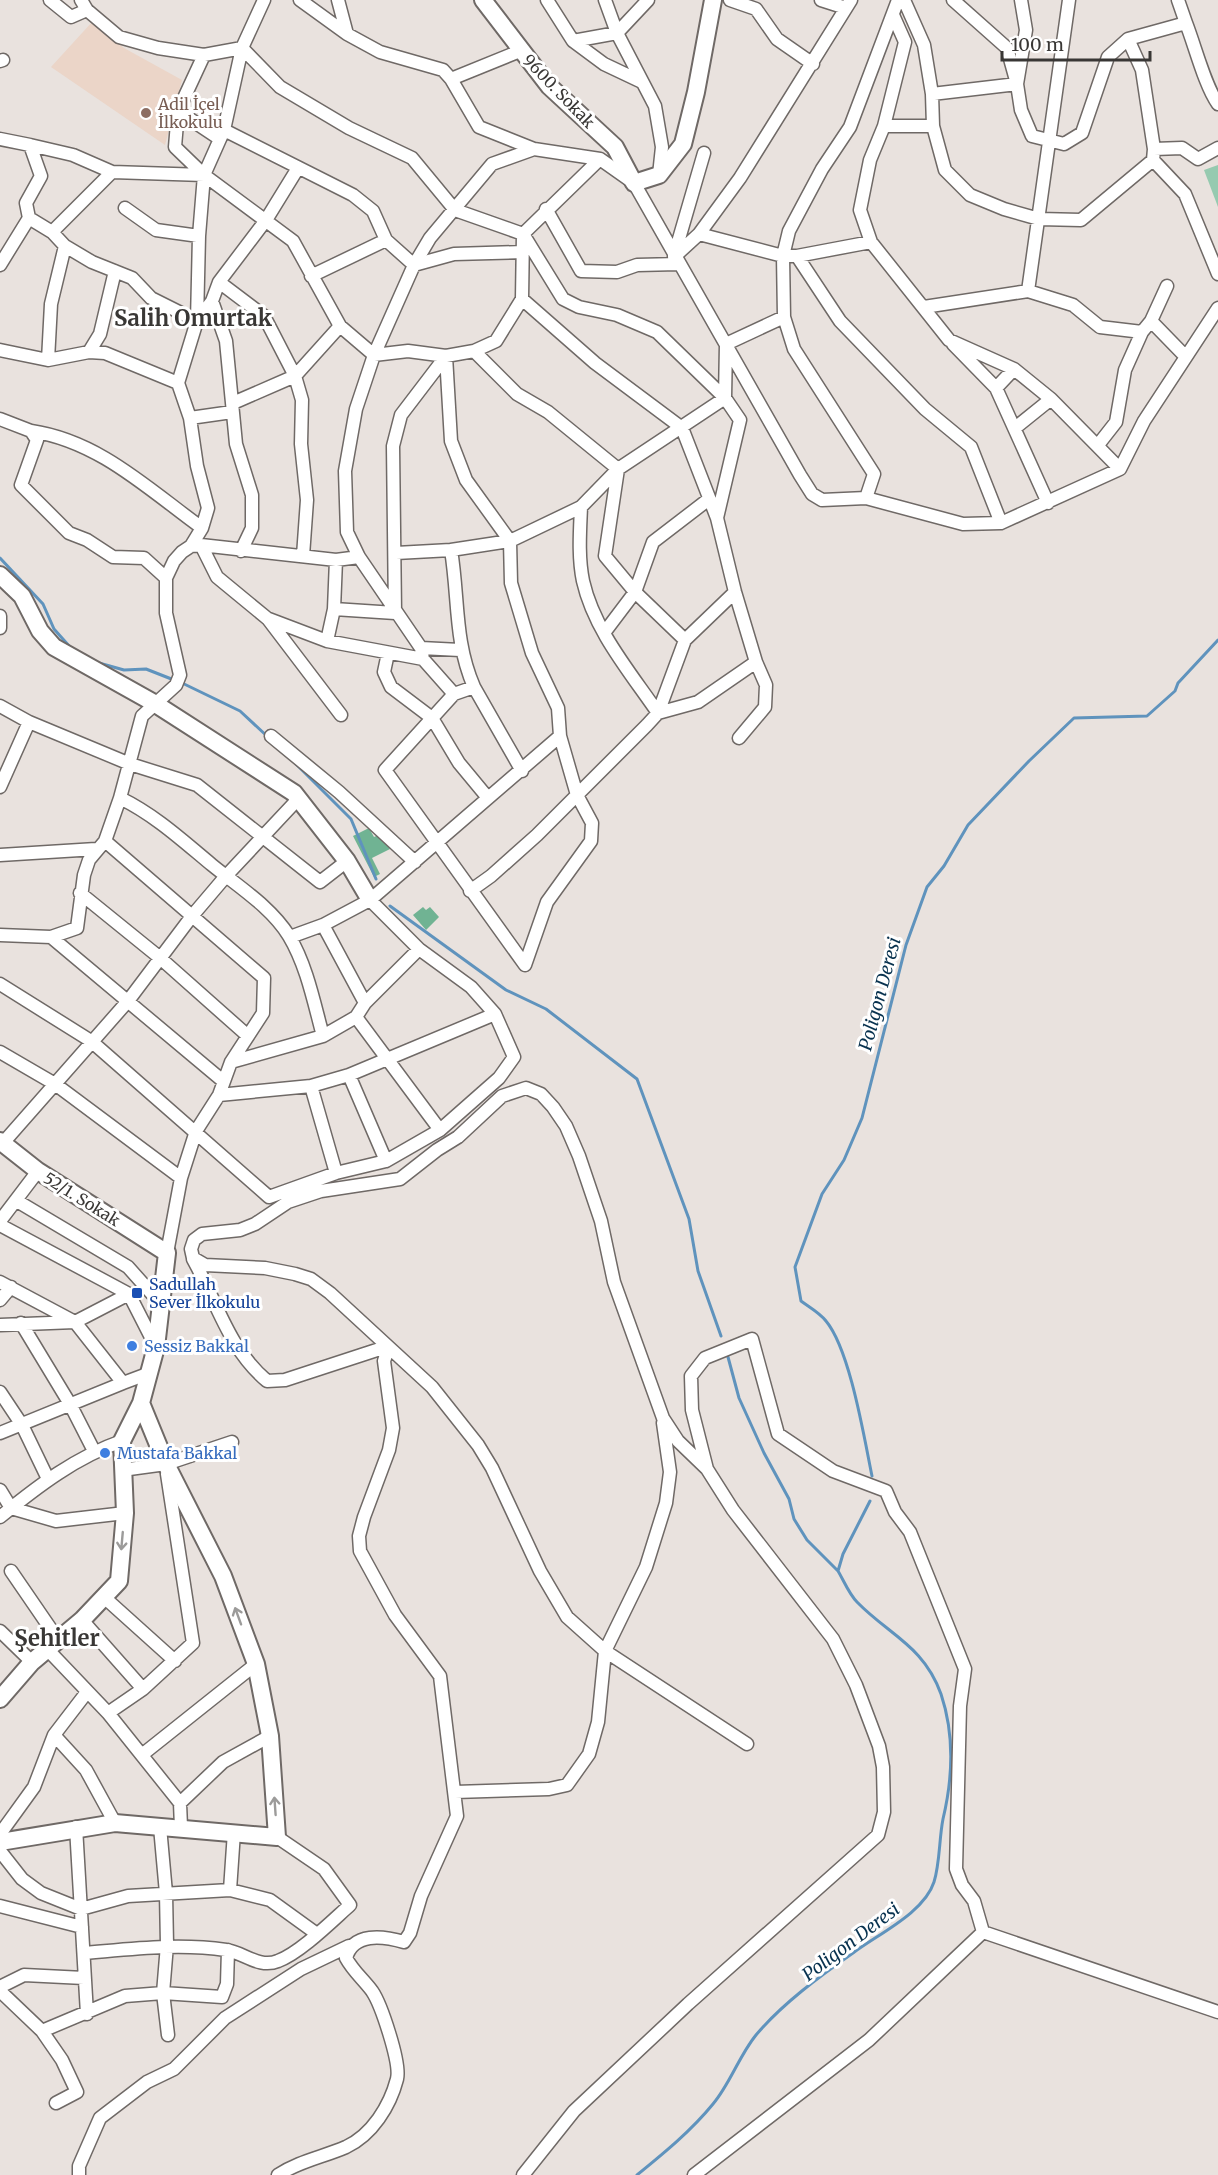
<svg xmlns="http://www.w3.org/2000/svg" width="1218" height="2175" viewBox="0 0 1218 2175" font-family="Merriweather,serif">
	<rect width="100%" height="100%" fill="#e9e2de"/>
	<!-- industrial -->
	<path fill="#ebd5c8" d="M93,21L124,48L182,80L165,145L51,67Z"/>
	<!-- green -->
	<path fill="#96cab0" d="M1218,165V207L1204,170Z"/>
	<!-- forest -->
	<path fill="#70b393" d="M369,828L374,837L383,833L390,849L372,858L380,874L374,877L353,836Z
		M423,907L426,910L430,907L439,917L426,930L413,915Z"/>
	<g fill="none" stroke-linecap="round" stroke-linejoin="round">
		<!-- stream -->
		<path stroke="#5f93bd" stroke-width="3" d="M0,558L43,604L54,629L70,647
			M99,663L124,670L146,669L174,680
			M180,682L240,711L268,737
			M296,764L351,819L376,879
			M390,906L506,990L546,1009L637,1079L689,1219L698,1271L721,1336
			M728,1357L739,1398L764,1453L789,1499L794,1519L807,1540L838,1571
			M872,1476C864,1437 850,1350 826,1321C820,1313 809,1307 801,1301L795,1267L822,1194L844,1160L862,1118L906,945L927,887L944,866L968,825L1029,761L1074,718L1147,716L1175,691L1178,683L1218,640
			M637,2175C664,2153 691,2131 713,2104C730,2084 739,2056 756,2035C782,2004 820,1976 853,1953C878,1934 924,1913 934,1882C940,1863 939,1839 943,1819C953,1777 955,1736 941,1694C924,1646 889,1635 857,1602C849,1594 844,1581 838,1571L843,1554L870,1501"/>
		<defs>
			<path id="street" d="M50,0L71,17L87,10
				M81,0L87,10L119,37L158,48L204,55L242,48L264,0
				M300,0L347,34
				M338,0L347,34L380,52L443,70L451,79L479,127L534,149L600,159L634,183L800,475L812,494L822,500L866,498L963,524L1001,523L1120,469L1144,421L1218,308
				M547,0L573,41L617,33L648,0
				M605,0L617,33L655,106L662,147L659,175
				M730,0L756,9L777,39L813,64
				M821,0L846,8
				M904,0L924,45L932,94L933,126L945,170L970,195L1004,209L1039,219L1081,220L1153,160
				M1021,0L1026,30L1017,84L1021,110L1032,136L1064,144L1082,133L1108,57L1128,39L1186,23C1195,46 1205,86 1218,104
				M1178,0L1186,23
				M893,15L905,42L884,126L870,160L860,210L871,242L949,340L1014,369L1051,399L1120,469
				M1128,39L1142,70L1154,149L1153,160L1185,194L1218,274
				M573,41L604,64L642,82
				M204,55L178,111L175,147L204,175
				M0,61L3,60
				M451,79L520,51
				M932,94L1017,84L1007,48L953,0
				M178,111L220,139
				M884,126H933
				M224,130L353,195L373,211L386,240L414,265L454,254L523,252
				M0,139L30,145L41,176L26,203L29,218L52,232L112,172L204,175L293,241L340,326L374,355L408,351L446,356L474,351L496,341L522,299L595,363L682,428L717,518
				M30,145L73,155L112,172
				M1154,149L1182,148L1198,159L1218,148
				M125,208L156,230L199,236
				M546,209L581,271L617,272L637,265L678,264
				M52,232L65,246L92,262L132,278L151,298L197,321L212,301L219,282L266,220L298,168
				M699,234L783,256H797L871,242
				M674,256L704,153
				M797,256L840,321L925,409L971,447L1001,523
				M674,257L699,234L740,178L851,0
				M0,265L29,218
				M311,276L386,240
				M219,282L264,316L295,376L302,400L301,444L307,500L303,556
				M1028,291L1069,0
				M522,299L523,234L600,159
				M212,301L226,341L236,444L252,495V528L241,551
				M924,307L1028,291L1073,305L1100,327L1142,332
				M1151,321L1186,357
				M953,344L996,388L1048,503
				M0,350L48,360L89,352L105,353L178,383L190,418L197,466L208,508L202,528L191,546
				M474,351L517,394L548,412L618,469L605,556L635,592L685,640
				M89,352L100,334L115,271
				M446,356L451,441L466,480L510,541L511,583L532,653L558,708L560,736L577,795L592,823L591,841L547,902L525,965L385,770L454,694
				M48,360L51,304L65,246
				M178,383L197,321L199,236L204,175L224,130L242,48L280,87L349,128L412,158L455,210L523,234L563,299L579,307L617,315L657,332L725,398L618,469L581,507L510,541L451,550L396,553
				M996,388L1014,369
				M233,403L295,376L340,326
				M190,418L232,412
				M0,419L31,431L37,440L21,485L69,533L87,540L113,557L144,558L166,578
				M1015,428L1051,399
				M31,431C99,441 148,489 202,528
				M1098,445L1116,422L1125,370L1142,332L1151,321L1167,286
				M866,498L874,474L794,349L784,317L783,256L789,231L822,169L850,127L898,0
				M581,507C580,531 578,557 583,581C594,630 630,672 658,713L698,702L756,662
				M201,545L217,577L268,619L341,715
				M451,550C459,599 454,641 474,687
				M334,609L395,613L393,446L401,415L446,356
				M0,616V628
				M269,619L327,641L423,659
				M604,633L635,592L653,542L709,499
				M327,641L334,609L336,560
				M421,648L460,650
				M388,653L384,672L391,687L432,718L459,763L488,798
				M0,706L29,722L130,764L197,785L320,882L347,861
				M271,736L339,792L415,862
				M739,738L765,707L766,685L756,662L735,592L717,518L740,420L725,398L726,344L784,317
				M522,771L474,687L454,694L423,659L421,648L359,557L347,532L345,471L356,409L374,355L414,265L430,238L492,164L534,149
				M0,787L29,722
				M120,798C155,815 183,841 212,865C239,887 271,907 289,936C307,966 314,1003 323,1036
				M105,841L264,978L263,1013L231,1062L219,1095L196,1131L181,1178L167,1253
				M0,855L96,849
				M470,891L491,876L537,835L647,725L658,713L685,640L735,592
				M80,893L159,957L248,1036
				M323,925L365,1003
				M0,935L51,937L77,928L84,875L89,860L105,841L120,798L142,716L176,685L180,675L166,613V578L174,561L182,552L191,546L201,545L336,560L359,557
				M51,937L223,1081
				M290,937L323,925L370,900L560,736
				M0,984L91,1041L269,1197L336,1173L386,1161L440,1130L499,1078L514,1057L495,1014L471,987L419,949L370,900
				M356,1017L440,1130
				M0,1052L55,1084L181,1178
				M231,1062L323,1036L356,1017L365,1003L419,949
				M349,1075L386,1161
				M311,1086L336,1173
				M219,1095L311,1086L349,1075L495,1014
				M3,1143L128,1001L192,916L226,876L299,798
				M17,1201L128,1267L161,1304
				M0,1221L38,1171
				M0,1225L129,1294L156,1347
				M193,1259C217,1302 228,1348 267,1381L285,1380L386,1347
				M0,1282L75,1322L129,1294
				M0,1300L11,1287
				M21,1323L70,1404L94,1451
				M0,1325L75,1322L123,1383L147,1374
				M0,1392L22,1425L48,1479
				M0,1433L123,1383
				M706,1468L678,1441L663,1418L614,1282L601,1221L579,1156L566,1126L553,1107L541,1094L526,1088L502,1096L458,1137L437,1150L400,1179L321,1191L288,1202L255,1224L240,1230L202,1234L194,1240L191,1249L193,1258L205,1265L265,1268L295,1274L311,1279L330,1293L432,1387L478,1445L492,1468L540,1571L567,1617L605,1651L747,1744
				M122,1470L166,1464L232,1442
				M0,1490L11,1508L56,1521L125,1513
				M0,1517C38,1486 76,1457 122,1441
				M11,1571L59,1641
				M105,1598L175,1661
				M82,1620L143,1689
				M0,1631L32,1662
				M48,1650L108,1713L180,1803L181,1827
				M108,1713L143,1689L193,1643L167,1474
				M54,1735L86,1770L115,1823
				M143,1754L256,1664
				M455,1792L549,1789L567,1785L589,1754L598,1722L605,1651L646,1567L666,1503L670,1472L663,1423
				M180,1803L223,1762L270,1736
				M76,1827L87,2014
				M160,1827L166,1893L167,1945L163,1993L168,2035
				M0,1834L34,1787L54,1735L87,1692
				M0,1851L22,1879L41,1893L81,1909L128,1896L230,1890L270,1900L317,1934
				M230,1890L234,1832
				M0,1906L82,1927
				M983,1932L1218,2012
				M84,1953C132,1949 178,1943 226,1950C243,1952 259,1969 278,1961C300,1953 332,1921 350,1905L324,1869L277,1837
				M0,1987L24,1975L84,1978
				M0,1991L42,2031L125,1996L163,1993L222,1997L227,1984L228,1950
				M42,2031L62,2060L77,2092L56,2103
				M79,2175V2166L100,2118L147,2082L174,2069L225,2018L301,1969L349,1946
				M278,2175C299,2161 323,2157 346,2147C372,2135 390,2106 397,2079C401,2063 381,2004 372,1991C363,1979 353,1971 346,1958C353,1932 383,1936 404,1942L410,1933L421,1896L457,1816L440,1676L395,1615L360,1551L359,1536L364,1517L389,1450L393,1428L384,1361L388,1349
				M523,2175L574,2111L688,2004L878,1835L884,1812L883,1767L879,1746L856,1685L833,1639L733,1510L707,1469L692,1410L691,1376L705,1358L752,1339L778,1434L833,1471L886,1491L895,1512L910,1532L965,1669L960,1706L956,1869L962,1885L974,1901L983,1932L869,2040L694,2175"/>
			<path id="secondary" d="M483,0L549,86L615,147L634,183L659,175L683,144L696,92L713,0
				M0,575L22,596L40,631L54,647L154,703L294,793L347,861L370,900
				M0,1141L38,1171L167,1253L156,1347L141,1403L122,1441L125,1513L119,1581L82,1620L32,1662L0,1699
				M0,1842L115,1823L277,1837L270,1736L256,1664L223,1576L166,1464L141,1403"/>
		</defs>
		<!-- street casing -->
		<use href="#street" stroke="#6f6966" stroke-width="15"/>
		<!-- secondary casing -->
		<use href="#secondary" stroke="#6f6966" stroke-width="20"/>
		<!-- street -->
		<use href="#street" stroke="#fff" stroke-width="12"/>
		<!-- secondary -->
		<use href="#secondary" stroke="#fff" stroke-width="16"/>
	</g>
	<!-- one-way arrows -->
	<defs><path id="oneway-shaft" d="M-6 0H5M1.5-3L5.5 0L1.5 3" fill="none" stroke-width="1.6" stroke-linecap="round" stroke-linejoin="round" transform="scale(1.5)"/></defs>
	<g stroke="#9c9b9a">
		<use href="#oneway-shaft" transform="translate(122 1541) rotate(95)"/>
		<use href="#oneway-shaft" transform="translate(238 1616) rotate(-110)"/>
		<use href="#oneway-shaft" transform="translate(275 1806) rotate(-94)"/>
	</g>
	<!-- markers -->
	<circle fill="#8d6e63" stroke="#fff" stroke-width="2" cx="146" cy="113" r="6"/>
	<rect fill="#1a4fb4" stroke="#fff" stroke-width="2" x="131" y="1287" width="12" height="12" rx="3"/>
	<g fill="#3f7fe0" stroke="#fff" stroke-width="2">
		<circle cx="132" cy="1346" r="6"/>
		<circle cx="105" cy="1453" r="6"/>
	</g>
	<g text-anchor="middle" stroke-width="6" stroke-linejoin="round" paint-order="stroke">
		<!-- street labels -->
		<g font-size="16" fill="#393735" stroke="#fff">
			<text transform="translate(559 91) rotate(46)" y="6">9600. Sokak</text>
			<text transform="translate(82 1199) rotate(32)" y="6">52/1. Sokak</text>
		</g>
		<!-- education labels -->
		<g font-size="16" fill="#785e54" stroke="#fff" text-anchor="start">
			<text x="158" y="110">Adil İçel<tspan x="158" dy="18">İlkokulu</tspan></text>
		</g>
		<!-- transit labels -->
		<g font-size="16" fill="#164399" stroke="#fff" text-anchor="start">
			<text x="149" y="1290">Sadullah<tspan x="149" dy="18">Sever İlkokulu</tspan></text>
		</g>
		<!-- shop labels -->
		<g font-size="16" fill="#366cbe" stroke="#fff" text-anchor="start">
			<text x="144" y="1352">Sessiz Bakkal</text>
			<text x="117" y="1459">Mustafa Bakkal</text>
		</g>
		<!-- water labels -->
		<g font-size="18" font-style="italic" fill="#08324f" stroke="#fff">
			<text transform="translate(880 994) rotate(-75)" y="6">Poligon Deresi</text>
			<text transform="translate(851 1942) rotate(-37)" y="6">Poligon Deresi</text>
		</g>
		<!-- district labels -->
		<g font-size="22" font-weight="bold" fill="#393735" stroke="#fff">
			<text x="193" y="326">Salih Omurtak</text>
			<text x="57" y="1646">Şehitler</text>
		</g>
	</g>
	<!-- scale -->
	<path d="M1002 51v9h148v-9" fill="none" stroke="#393735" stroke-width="3"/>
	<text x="1011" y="51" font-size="18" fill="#393735" stroke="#ffffff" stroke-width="4.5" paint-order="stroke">100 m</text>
</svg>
